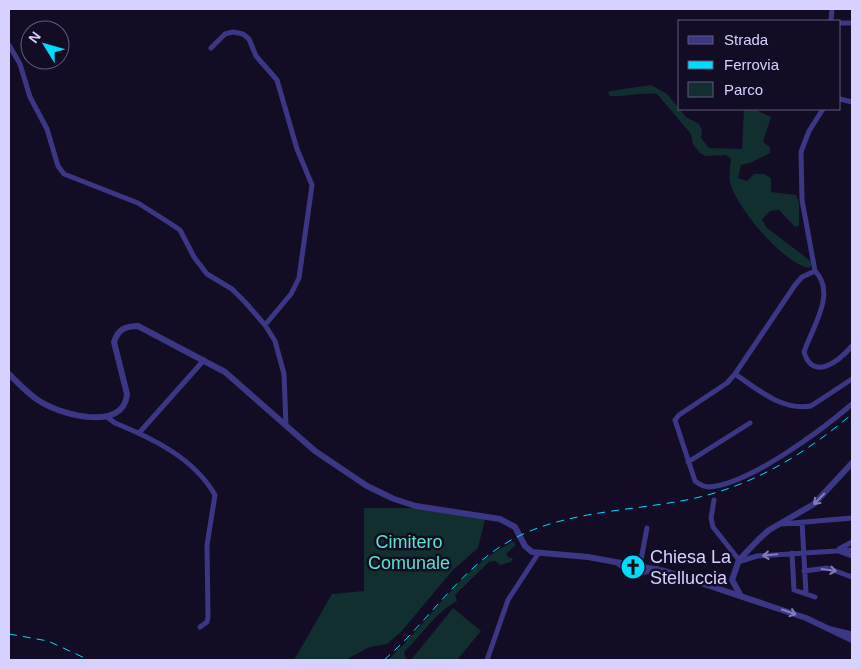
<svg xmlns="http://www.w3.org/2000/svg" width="861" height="669" viewBox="0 0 861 669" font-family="Helvetica,sans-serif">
	<rect width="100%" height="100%" fill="#120d25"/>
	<!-- green -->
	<path fill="#102f2e" d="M651,85L667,94L686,117L699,124L702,130L701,138L709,148L742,149L744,109H754L771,117L763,142L770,147V153L750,163L741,165L738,178L747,181L754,174H764L771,178V192L796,195L799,203V226L795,227L779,210L770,211L762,219L767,228L808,259L812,263L810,268C785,266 735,206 730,182C729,174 730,166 731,159L726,155L705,156L700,153L693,144L691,134L657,94C641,92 626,97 610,96L608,93L610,91Z
		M364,508H417L485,519L478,548L453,570L401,632L387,644L370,647L345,660H294L332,594L364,591Z
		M515,541V546L506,554L509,558H513L511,562L500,565L495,561L489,562L455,595L457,601C437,611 421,636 404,652L406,660H388C431,621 460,566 515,541Z
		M453,608L481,631L457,660H411Z"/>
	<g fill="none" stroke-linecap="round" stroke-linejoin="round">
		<!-- minor -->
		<path stroke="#3c3785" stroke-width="5" d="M831,21L832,9
			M840,23H852
			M9,45L20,64L30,97L47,129L58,166L64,174L138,203L168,222L180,230L194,257L207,274L232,289L245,302L265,325L275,341L284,374L286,426
			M211,48L225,34L233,32L243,34L249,39L256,56L277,80L297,149L312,185L299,278L291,294L265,325
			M840,99L852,102
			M815,271L802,200L801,152L809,131L823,109
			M852,346C839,361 813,382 804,352C812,328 837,293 815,271L802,277L795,285L735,374L727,383L679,415L675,420L695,481C699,484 703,487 709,487C748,485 822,430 852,404
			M735,374C757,389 782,411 811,406L852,379
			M107,417L115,423C152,438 194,458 215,495L207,545L208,617L207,622L200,627
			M139,433L204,360
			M688,462L750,423
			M714,500L711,518L713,527L739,560
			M802,522L806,593
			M782,524L852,518
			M839,549L852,542
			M841,552L852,556
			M792,553L794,590L815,597
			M738,562L757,556L852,550
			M640,565L647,528
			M804,571L827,568L852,577
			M831,629L852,634
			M487,660L508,600L538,554"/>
		<!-- tertiary -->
		<path stroke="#3c3785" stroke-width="6" d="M9,374C19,384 29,395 41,402C62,415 124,432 127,394L114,342C118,329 126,326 138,326L225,372L315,451L367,486L394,499L416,506L500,519L515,527L525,546L532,552L588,557L665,571L806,618L852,640
			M619,564L638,573L657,569
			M741,596L732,580L739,560L759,539L769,530L814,504L852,463"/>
		<!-- rail -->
		<path stroke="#00dcfc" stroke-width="1" stroke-dasharray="8 6" stroke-linecap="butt" d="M9,634L48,641L89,660
			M384,660C434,617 466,557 530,531C579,511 635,510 686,500C749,488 804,455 852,414"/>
	</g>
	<!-- one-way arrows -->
	<defs><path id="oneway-shaft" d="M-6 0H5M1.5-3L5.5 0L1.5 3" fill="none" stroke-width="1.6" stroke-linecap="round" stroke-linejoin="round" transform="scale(1.25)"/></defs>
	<g stroke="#827cbc">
		<use href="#oneway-shaft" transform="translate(819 499) rotate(134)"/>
		<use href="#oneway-shaft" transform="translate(770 555) rotate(175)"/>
		<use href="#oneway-shaft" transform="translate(829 570) rotate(8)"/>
		<use href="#oneway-shaft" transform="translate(789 612) rotate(19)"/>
	</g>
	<!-- icons -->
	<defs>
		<symbol id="church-disc" viewBox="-11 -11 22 22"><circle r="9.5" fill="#00dcfc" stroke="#120d25"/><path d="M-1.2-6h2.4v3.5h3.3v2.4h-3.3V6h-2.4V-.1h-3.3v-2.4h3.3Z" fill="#111"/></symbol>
	</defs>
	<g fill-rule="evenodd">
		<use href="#church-disc" x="619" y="553" width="28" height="28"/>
	</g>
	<g text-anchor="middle" stroke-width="5" stroke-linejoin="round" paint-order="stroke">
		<!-- park labels -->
		<g font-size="18" fill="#58e4c5" stroke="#120d25">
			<text x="409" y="548">Cimitero<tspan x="409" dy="21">Comunale</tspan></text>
		</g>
		<!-- poi labels -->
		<g font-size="18" fill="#d7d1ff" stroke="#120d25" text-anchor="start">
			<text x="650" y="563">Chiesa La<tspan x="650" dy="21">Stelluccia</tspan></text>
		</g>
	</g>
	<!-- border -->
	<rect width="861" height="669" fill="none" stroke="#d7d1ff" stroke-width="20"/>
	<!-- legend -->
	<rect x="678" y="20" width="162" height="90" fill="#120d25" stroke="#615b7c"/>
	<rect x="688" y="36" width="25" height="8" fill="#3c3785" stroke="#615b7c"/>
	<text x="724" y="45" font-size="15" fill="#d7d1ff">Strada</text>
	<rect x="688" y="61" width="25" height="8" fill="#00dcfc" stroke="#615b7c"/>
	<text x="724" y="70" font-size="15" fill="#d7d1ff">Ferrovia</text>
	<rect x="688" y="82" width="25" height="15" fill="#102f2e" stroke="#615b7c"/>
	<text x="724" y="95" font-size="15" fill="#d7d1ff">Parco</text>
	<!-- north arrow -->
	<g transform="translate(45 45) rotate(307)"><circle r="24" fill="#120d25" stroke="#615b7c"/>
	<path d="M0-4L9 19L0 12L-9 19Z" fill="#00dcfc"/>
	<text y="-8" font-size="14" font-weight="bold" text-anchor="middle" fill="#d7d1ff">N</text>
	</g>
</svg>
